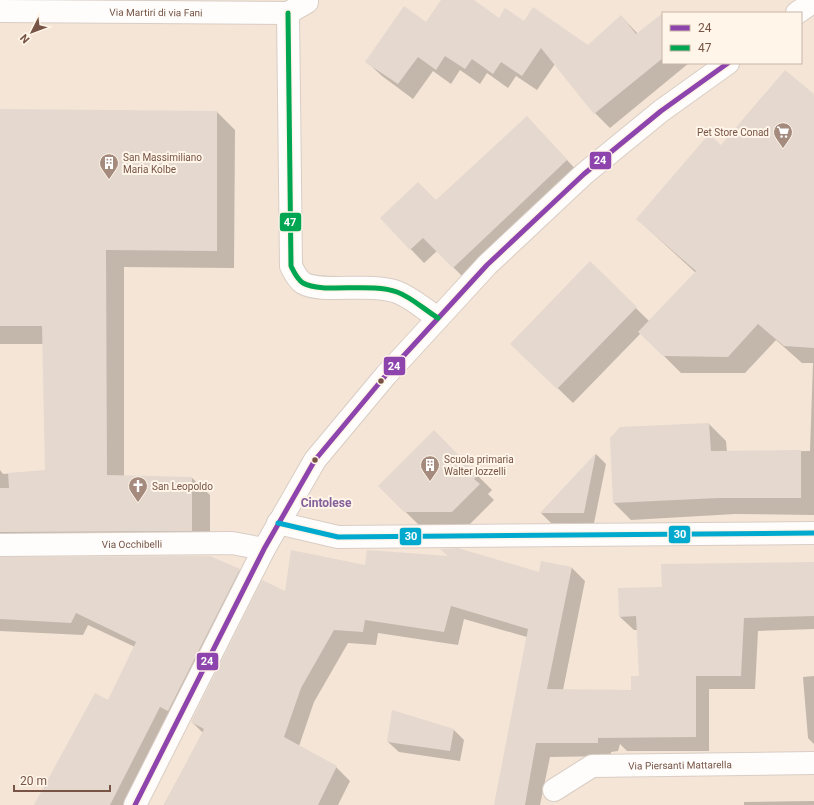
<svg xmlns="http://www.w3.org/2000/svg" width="814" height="805" viewBox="0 0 814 805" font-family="Roboto,sans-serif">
	<rect width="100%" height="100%" fill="#f8f0e7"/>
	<!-- residential -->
	<path fill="#f4e5d6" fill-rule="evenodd" d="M0,0H814V805H0ZM663,13H801V63H663Z"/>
	<!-- shadow -->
	<path fill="#0003" d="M442,0H452L499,19L524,22L589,46L621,16L638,34L663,14V63H689L610,128L595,113L555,64L537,90L516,76L508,88L487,73L480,84L460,70L451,84L433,71L413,99L382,76L367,62L426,23Z
		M814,96V515L735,514L631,520L614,503L709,424L726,441L727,452L810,451L813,363H802L776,340L745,373H681L641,333L573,403L527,358L590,263L649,321L696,273L637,219L722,146Z
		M0,110L217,112L235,130L234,268L124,267V477L192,478L210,495V548L0,535V470L3,474L46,471L44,344H0Z
		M540,131L580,174L467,281L437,251L424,263L381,218L436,202Z
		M434,432L492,490L488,494L494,500L467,527L420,526L379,486Z
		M596,454L606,464L594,523H551L541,513Z
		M0,558L239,570L252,583L129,805H35L108,701L135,647L88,625L83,635L0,631Z
		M542,562L572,568L585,581L563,690L632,691L640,677L638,630H634L620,617L663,588L814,562V629L758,631L755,689H709V751H627L620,744L618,751L611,752V756L550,757L540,805H495L527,637L464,619L458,645L378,633L376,645L348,643L314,702L299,746L336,767L350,781L338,805H164L203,733L192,722L285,592L366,566L540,573Z
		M814,676V744L808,738L803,677Z
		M454,730L464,740L460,761L399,752L388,742Z
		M814,801V805H744V802Z"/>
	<!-- building -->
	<path fill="#e4d8cf" d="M441,0H474L499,18L505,8L524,21L533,7L588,45L621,15L636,34L663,13V58L594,114L541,48L522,76L501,62L493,74L472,59L465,69L445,56L436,70L418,57L398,84L365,62L404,6L426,22Z
		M785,70L814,94V348L784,346L758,324L728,357L663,356L638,332L696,271L636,219L709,134L721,145Z
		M0,109L217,111V251L106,250L107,475L192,477V531L0,532V488H9L8,473L45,470L42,326H0Z
		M527,116L567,160L453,268L423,238L410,250L380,218L418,182L436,200Z
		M590,261L637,307L557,389L510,344Z
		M709,423L711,451L801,450V498H718L613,503L610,438L620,427Z
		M434,430L478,475L474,479L480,484L452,512H404L378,486Z
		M596,453L584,513H540Z
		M458,548L539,572L541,561L572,567L547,689L631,690V676H639L636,616L619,617L618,588L662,587L661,564L814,562V616L744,618L741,676H696V737L598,738V743H536L525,805H494L528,629L451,606L444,632L365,620L363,632L334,630L301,688L284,737L337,766L318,805H164L204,729L191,722L262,580L285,591L291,550L365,565L367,550L448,556L440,549Z
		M210,556L240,569L168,711L160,707L110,805H34L95,693L108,700L136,642L76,613L71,623L0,619V557Z
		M392,710L454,729L450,751L387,742Z"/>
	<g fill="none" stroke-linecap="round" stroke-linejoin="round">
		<defs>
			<g id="minor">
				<path id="s1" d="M0,11L288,13L307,2V0"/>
				<path d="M288,13L291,266C294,272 297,279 303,283C322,294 371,282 397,292C411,297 425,310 438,318"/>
				<path d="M278,523L338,537L814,533"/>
				<path id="s2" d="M0,545L232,543L264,549"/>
				<path id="s3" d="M554,790L592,766L814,763"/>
			</g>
			<path id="tertiary" d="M797,13L814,1
				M135,805L264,549L315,460L386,375L487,265L584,174L661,111L728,63"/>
		</defs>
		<!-- minor casing -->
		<use href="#minor" stroke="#d9cdc5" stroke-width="24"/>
		<!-- tertiary casing -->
		<use href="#tertiary" stroke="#d9cdc5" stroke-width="24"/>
		<!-- minor -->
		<use href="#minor" stroke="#fefdfb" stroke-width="22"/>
		<!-- tertiary -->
		<use href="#tertiary" stroke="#fefdfb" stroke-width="22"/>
		<defs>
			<path id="bus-1" d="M135,805L264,549L315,460L386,375L487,265L584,174L661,111L728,63"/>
			<path id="bus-2" d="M288,13L291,266C294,272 297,279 303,283C322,294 371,282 397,292C411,297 425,310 438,318"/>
			<path id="bus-3" d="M278,523L338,537L814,533"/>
		</defs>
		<!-- bus-1 casing -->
		<use href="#bus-1" stroke="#fff5e9" stroke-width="8"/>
		<!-- bus-2 casing -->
		<use href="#bus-2" stroke="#fff5e9" stroke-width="8"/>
		<!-- bus-3 casing -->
		<use href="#bus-3" stroke="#fff5e9" stroke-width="8"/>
		<!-- bus-1 -->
		<use href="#bus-1" stroke="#8e44ad" stroke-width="5"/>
		<!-- bus-2 -->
		<use href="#bus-2" stroke="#00a651" stroke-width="5"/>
		<!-- bus-3 -->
		<use href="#bus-3" stroke="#00a9ce" stroke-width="5"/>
	</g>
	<!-- icons -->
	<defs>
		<symbol id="supermarket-pin" viewBox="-11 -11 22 30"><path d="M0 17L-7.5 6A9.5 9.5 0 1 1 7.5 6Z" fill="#a48b7e" stroke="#fff5e9"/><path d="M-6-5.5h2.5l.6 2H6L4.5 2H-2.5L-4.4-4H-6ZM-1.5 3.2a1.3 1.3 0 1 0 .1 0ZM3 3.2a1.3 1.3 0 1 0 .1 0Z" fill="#fff"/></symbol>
		<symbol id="building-pin" viewBox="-11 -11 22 30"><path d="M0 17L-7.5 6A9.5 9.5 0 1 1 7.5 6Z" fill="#a48b7e" stroke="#fff5e9"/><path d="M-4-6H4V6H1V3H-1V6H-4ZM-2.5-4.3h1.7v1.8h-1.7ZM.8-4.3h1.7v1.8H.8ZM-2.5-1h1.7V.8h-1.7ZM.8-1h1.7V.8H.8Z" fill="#fff"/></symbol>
		<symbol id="church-pin" viewBox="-11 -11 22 30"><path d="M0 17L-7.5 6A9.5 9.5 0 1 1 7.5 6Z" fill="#a48b7e" stroke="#fff5e9"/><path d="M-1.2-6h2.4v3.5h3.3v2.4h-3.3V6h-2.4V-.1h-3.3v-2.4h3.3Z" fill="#fff"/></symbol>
	</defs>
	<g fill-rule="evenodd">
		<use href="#supermarket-pin" x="772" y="121" width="22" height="30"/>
		<use href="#building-pin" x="98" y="152" width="22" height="30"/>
		<use href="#building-pin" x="419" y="454" width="22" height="30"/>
		<use href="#church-pin" x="127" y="475" width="22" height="30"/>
	</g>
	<!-- markers -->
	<g fill="#775445" stroke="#fff5e9" stroke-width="1.5">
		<circle cx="381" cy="381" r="3.5"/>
		<circle cx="315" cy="460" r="3.5"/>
	</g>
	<g text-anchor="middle" stroke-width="4" stroke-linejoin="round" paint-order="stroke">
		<!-- street labels -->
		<g font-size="10" fill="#775445" stroke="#fff5e9">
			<text dy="4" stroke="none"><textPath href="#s1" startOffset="156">Via Martiri di via Fani</textPath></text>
			<text dy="4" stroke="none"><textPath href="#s2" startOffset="132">Via Occhibelli</textPath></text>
			<text dy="4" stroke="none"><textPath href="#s3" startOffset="133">Via Piersanti Mattarella</textPath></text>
		</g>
		<!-- poi labels -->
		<g font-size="10" fill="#775445" stroke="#fff5e9" text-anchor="start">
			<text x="769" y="136" text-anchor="end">Pet Store Conad</text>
			<text x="123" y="161">San Massimiliano<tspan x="123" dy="12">Maria Kolbe</tspan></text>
			<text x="444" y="463">Scuola primaria<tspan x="444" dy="12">Walter Iozzelli</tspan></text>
			<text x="152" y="490">San Leopoldo</text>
		</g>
		<!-- quarter labels -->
		<g font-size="12" font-weight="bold" fill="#84609b" stroke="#fff5e9">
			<text x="326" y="507">Cintolese</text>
		</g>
	</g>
	<g stroke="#fff5e9" stroke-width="1.5">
		<rect x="589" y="151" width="23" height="19" rx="4" fill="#8e44ad"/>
		<rect x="279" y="212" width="23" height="20" rx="4" fill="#00a651"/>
		<rect x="383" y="356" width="23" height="20" rx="4" fill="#8e44ad"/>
		<rect x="668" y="525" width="23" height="19" rx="4" fill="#00a9ce"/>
		<rect x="399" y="527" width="23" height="19" rx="4" fill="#00a9ce"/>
		<rect x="196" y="652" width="23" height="19" rx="4" fill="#8e44ad"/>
	</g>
	<g font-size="11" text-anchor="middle" font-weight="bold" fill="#fff">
		<text x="600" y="164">24</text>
		<text x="290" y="226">47</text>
		<text x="394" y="370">24</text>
		<text x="680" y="538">30</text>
		<text x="411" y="540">30</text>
		<text x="207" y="665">24</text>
	</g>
	<!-- legend -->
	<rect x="662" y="12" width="140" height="52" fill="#fff5e9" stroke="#c9b5a7"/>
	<rect x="670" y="25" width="20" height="6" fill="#8e44ad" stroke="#c9b5a7"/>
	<text x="698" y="32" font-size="12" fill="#775445">24</text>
	<rect x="670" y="45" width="20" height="6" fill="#00a651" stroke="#c9b5a7"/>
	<text x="698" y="52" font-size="12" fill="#775445">47</text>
	<!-- north arrow -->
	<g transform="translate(32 32) rotate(228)" stroke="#fff5e9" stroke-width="3" paint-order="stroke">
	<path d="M0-3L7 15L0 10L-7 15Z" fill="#775445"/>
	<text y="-6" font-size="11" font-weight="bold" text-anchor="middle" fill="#775445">N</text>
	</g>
	<!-- scale -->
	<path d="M14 785v6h96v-6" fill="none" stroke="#775445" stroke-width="2"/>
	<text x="20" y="785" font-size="12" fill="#775445" stroke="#fff5e9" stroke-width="3" paint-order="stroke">20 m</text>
</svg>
